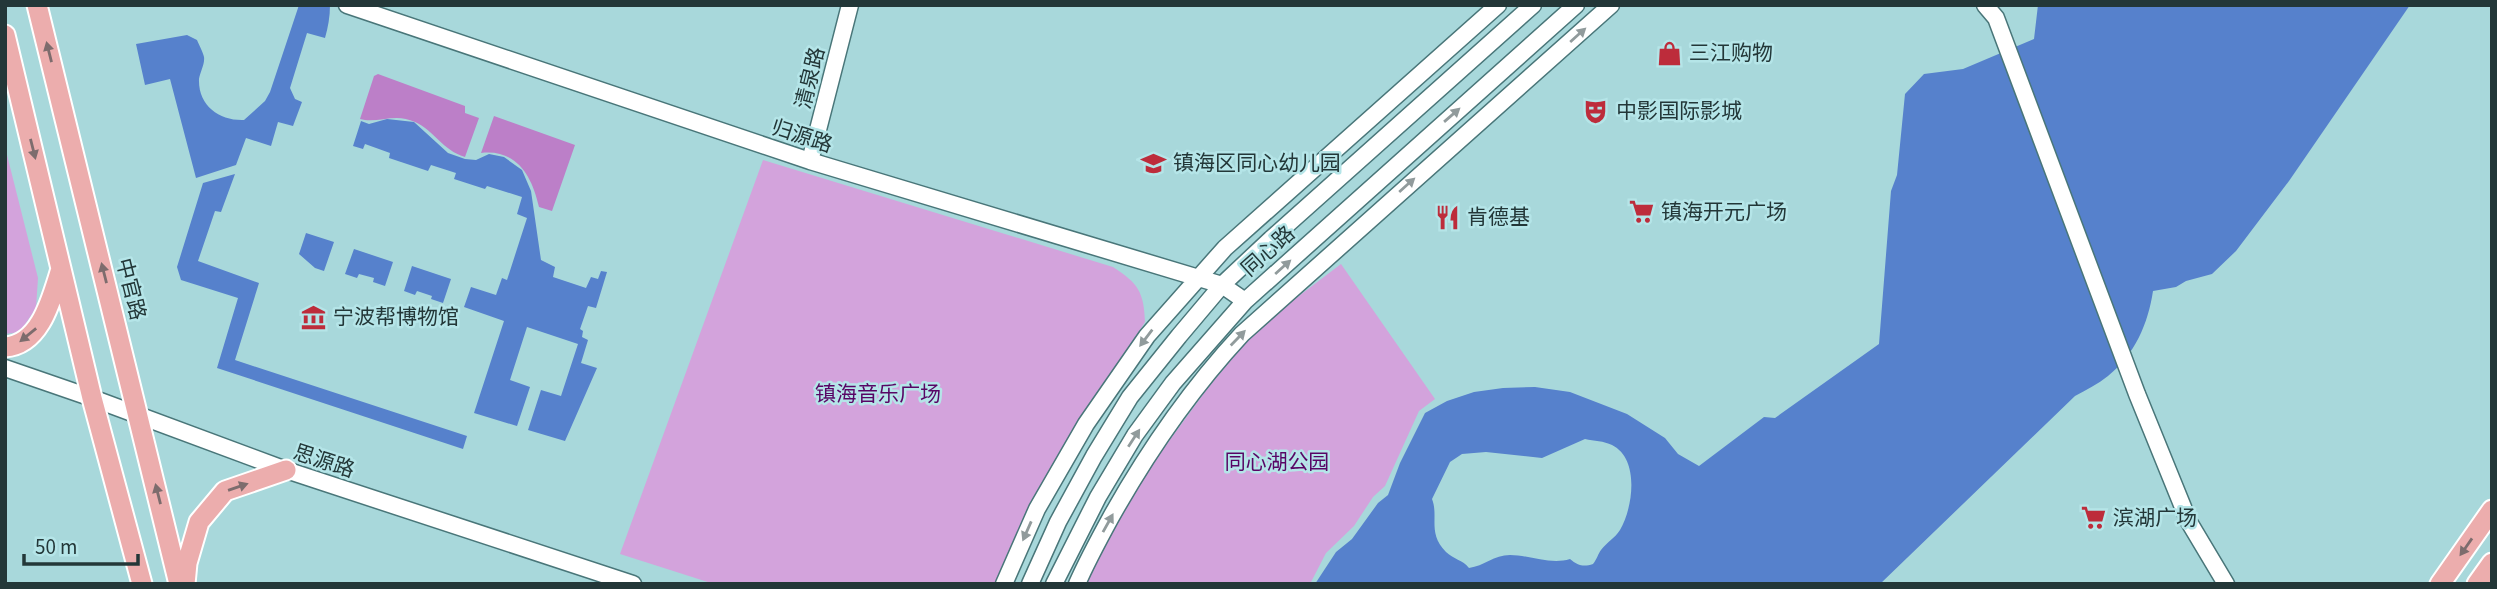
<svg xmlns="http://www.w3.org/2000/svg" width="2497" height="589" viewBox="0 0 2497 589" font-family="'Source Sans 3','Noto Sans SC',sans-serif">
	<rect width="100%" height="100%" fill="#a8d8db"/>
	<!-- green -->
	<path fill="#d3a3dc" d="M5,147L38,278L36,308L20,332L5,334Z
		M763,160L1113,267C1138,283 1144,292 1145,322L1033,499L995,584H714L620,554Z
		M1341,264L1435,399L1419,411L1385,486L1373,497L1354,526L1326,553L1310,584H1086L1131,493L1207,389L1244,344L1291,302Z"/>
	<!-- forest -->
	<path fill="#bc7fc8" d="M378,74L465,106V113L479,118L465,157C442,150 435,131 415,122C395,112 378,124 360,119L374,76Z
		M494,116L575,145L552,211L539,207C532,176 517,149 481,153Z"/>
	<!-- water -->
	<path fill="#5681cc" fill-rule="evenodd" d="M299,5H330C330,17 328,27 325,38L307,33L290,88L295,99L302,102L293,126L278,122L271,146L246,138L236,165L196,178L170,79L145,85L136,44L187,35L197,40C199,45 203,52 204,57C205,64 200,72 199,79C198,106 220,121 244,120L265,101L270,92Z
		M2038,5H2410L2289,181L2236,251L2212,274L2186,281L2176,287L2153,291C2148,324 2135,354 2108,376C2098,384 2086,390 2075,396L1880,584H1315L1336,552L1352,539L1378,503L1388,495L1400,463L1425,413L1447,401L1474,392L1503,388L1535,387L1570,392L1627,414L1665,438L1678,454L1699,466L1764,417L1775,418L1879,344L1891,191L1897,175L1905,94L1924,74L1963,69L2034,39ZM1585,439C1594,441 1604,441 1612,445C1640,459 1633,508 1620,530C1615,538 1607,542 1601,550C1598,554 1597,559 1593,564C1584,567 1578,566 1570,559C1550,565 1530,555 1510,555C1494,555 1484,566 1469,568C1463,560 1453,559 1446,552C1427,533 1439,517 1432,499L1450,462L1462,454L1486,452L1542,458Z
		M387,119L414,122L448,153L465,159L476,160L489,154L504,157L522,170L531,191L541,260L555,267L553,277L586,288L591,277L598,279L601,271L607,272L596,308L588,306L580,329L583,331L582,337L588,340L581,363L597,368L565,441L528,430L541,390L561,396L578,344L527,327L510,380L530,387L517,426L474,413L504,321L464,307L471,287L496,295L502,278L507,280L527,218L517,214L522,197L487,186L485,189L454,179L456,173L431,165L428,171L389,158L390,153L365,144L363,149L353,146L361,121L369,124Z
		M235,174L221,212L215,211L198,261L259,283L235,360L467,436L463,449L217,368L238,298L181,280L177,267L203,183Z
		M306,233L334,242L324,271L315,268L299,254Z
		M354,249L393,262L385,286L373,282L374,278L359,274L357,278L345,274Z
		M412,266L451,279L443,303L431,299L432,296L417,291L415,295L404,291Z"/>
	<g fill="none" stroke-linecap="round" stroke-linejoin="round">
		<defs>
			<path id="minor" d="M347,5L810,161L1222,285L1245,301
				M1985,5L1996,18L2137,394L2189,522L2226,584
				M810,161L850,5
				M5,368L92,398L286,470L633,584
				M1004,584L1037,509L1086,424L1147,336L1225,248L1498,5
				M1030,584L1058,522L1094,456L1130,397L1179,336L1222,285L1271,239L1533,5
				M1054,584L1098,497L1135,435L1173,383L1245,301L1576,5
				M1077,584C1087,561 1099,539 1111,517C1148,451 1190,390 1242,334L1611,5"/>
			<path id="major" d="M37,5L179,584
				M5,35L92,398L142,584
				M5,347C41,345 52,297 61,269
				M185,584L187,563L199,522L225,491L286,470
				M2440,584L2492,510
				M2477,584L2492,563"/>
		</defs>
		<!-- minor casing -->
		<use href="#minor" stroke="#497679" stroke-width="19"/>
		<!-- major casing -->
		<use href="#major" stroke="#fff" stroke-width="23"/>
		<!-- minor -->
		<use href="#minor" stroke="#fff" stroke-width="16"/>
		<!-- major -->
		<use href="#major" stroke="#ecadad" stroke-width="19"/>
	</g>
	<!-- one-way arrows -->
	<defs><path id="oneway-solid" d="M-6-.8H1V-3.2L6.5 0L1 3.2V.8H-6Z" transform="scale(1.75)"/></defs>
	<g fill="#919b9c">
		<use href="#oneway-solid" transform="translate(1578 35) rotate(-42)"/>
		<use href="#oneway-solid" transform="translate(1452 115) rotate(-41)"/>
		<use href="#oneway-solid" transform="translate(1407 185) rotate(-42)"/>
		<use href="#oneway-solid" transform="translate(1283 267) rotate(-42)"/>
		<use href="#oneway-solid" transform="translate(1146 338) rotate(127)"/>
		<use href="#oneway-solid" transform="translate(1238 338) rotate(-46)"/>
		<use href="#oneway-solid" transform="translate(1134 438) rotate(-57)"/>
		<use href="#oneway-solid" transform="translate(1108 523) rotate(-61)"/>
		<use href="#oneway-solid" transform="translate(1027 531) rotate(114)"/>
	</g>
	<g fill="#7d6c6d">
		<use href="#oneway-solid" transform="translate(49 52) rotate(-104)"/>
		<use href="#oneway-solid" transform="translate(33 149) rotate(76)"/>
		<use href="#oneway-solid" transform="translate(104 273) rotate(-104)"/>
		<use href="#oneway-solid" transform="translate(28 335) rotate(141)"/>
		<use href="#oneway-solid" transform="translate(238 487) rotate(-19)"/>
		<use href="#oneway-solid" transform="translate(158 494) rotate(-104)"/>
		<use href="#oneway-solid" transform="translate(2466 547) rotate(125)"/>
	</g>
	<!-- icons -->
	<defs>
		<symbol id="shop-bare" viewBox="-9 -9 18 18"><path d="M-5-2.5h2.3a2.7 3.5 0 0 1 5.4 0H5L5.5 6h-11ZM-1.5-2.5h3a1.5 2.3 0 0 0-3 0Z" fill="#bd2c3b" stroke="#b5e5e8" stroke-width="2.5" paint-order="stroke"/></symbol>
		<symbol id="theatre-bare" viewBox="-9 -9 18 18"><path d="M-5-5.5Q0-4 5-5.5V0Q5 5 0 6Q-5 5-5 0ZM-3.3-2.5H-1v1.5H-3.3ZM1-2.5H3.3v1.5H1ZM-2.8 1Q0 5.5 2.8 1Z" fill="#bd2c3b" stroke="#b5e5e8" stroke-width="2.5" paint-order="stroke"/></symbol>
		<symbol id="school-bare" viewBox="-9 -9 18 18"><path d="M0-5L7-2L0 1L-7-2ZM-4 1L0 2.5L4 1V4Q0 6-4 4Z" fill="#bd2c3b" stroke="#b5e5e8" stroke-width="2.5" paint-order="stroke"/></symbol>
		<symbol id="supermarket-bare" viewBox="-9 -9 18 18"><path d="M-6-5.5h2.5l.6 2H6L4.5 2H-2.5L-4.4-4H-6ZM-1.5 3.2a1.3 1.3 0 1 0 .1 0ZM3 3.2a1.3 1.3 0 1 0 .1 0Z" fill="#bd2c3b" stroke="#b5e5e8" stroke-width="2.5" paint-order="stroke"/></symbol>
		<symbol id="restaurant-bare" viewBox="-9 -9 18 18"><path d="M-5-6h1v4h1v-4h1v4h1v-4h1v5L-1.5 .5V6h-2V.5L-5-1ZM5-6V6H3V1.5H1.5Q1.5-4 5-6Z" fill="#bd2c3b" stroke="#b5e5e8" stroke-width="2.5" paint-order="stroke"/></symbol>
		<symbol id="museum-bare" viewBox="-9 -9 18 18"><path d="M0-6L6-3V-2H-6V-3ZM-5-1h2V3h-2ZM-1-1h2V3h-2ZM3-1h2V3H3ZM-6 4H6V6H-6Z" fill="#bd2c3b" stroke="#b5e5e8" stroke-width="2.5" paint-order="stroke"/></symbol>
	</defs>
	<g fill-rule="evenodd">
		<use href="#shop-bare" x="1652" y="36" width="35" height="35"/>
		<use href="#theatre-bare" x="1578" y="94" width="35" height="35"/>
		<use href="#school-bare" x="1136" y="146" width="35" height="35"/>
		<use href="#supermarket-bare" x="1624" y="194" width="35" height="35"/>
		<use href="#restaurant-bare" x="1430" y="200" width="35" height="35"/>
		<use href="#museum-bare" x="296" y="300" width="35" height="35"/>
		<use href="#supermarket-bare" x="2076" y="500" width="35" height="35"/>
	</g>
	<g text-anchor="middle" stroke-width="5" stroke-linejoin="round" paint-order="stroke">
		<!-- poi labels -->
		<g font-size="21" fill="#233738" stroke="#b5e5e8" text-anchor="start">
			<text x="1689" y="60">三江购物</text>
			<text x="1616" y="118">中影国际影城</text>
			<text x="1173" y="170">镇海区同心幼儿园</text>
			<text x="1661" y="219">镇海开元广场</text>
			<text x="1467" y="224">肯德基</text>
			<text x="333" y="324">宁波帮博物馆</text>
			<text x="2113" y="525">滨湖广场</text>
		</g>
		<!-- street labels -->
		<g font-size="21" fill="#233738" stroke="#b5e5e8">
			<text transform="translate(810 78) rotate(-76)" y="7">清泉路</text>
			<text transform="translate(802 136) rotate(18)" y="7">归源路</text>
			<text transform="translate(1268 251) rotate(-42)" y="7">同心路</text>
			<text transform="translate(131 289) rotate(76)" y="7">中官路</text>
			<text transform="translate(324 461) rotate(18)" y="7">思源路</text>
		</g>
		<!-- park labels -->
		<g font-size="21" fill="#580565" stroke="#b5e5e8">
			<text x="878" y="401">镇海音乐广场</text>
			<text x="1277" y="469">同心湖公园</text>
		</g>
	</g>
	<!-- border -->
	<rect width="2497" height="589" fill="none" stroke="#233738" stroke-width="14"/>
	<!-- scale -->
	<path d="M24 554v10h114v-10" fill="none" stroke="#233738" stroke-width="3.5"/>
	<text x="35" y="554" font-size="21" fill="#233738" stroke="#b5e5e8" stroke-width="5" paint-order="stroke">50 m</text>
</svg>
